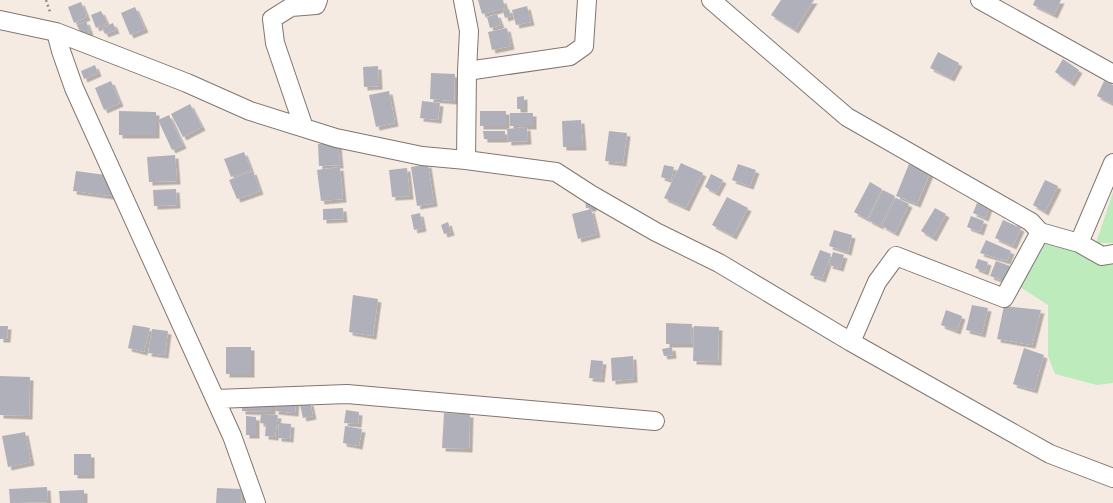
<svg xmlns="http://www.w3.org/2000/svg" width="1113" height="503" viewBox="0 0 1113 503" font-family="Roboto,sans-serif">
	<defs>
		<filter id="shadow"><feDropShadow dx="3.5" dy="3.5" stdDeviation="0" flood-color="#0004"/></filter>
	</defs>
	<rect width="100%" height="100%" fill="#f6ebe3"/>
	<!-- green -->
	<path fill="#bdebbc" d="M1113,192V243H1096Z
		M1042,240L1113,261V383L1097,385L1055,374L1048,356V305L1020,287Z"/>
	<!-- building -->
	<path fill="#b0b0bb" filter="url(#shadow)" d="M478,0H503L505,8L482,14Z
		M781,0H814L795,30L771,15Z
		M1035,0H1061L1054,15L1033,5Z
		M81,2L87,17L74,23L68,7Z
		M527,6L531,22L516,25L512,10Z
		M135,7L145,29L130,35L121,13Z
		M509,9L511,16L505,18L503,11Z
		M101,11L107,23L96,28L91,15Z
		M497,14L501,25L490,28L487,17Z
		M86,21L90,32L82,36L77,25Z
		M113,23L116,30L105,34L102,28Z
		M507,28L511,46L492,50L488,32Z
		M938,52L959,63L951,78L930,68Z
		M1063,59L1079,70L1071,83L1055,72Z
		M95,65L98,73L84,79L81,71Z
		M378,66L379,86L364,87L363,67Z
		M431,73L455,74L454,101L430,99Z
		M111,81L120,103L104,110L95,88Z
		M1104,81L1113,85V104L1097,96Z
		M389,91L395,123L376,127L369,95Z
		M524,96V109H517V97Z
		M422,101L440,103L438,120L420,118Z
		M190,104L202,127L183,137L171,114Z
		M119,111L156,112V135H119Z
		M480,111H506V126H480Z
		M510,113H533V126H510Z
		M169,115L183,145L172,150L158,120Z
		M581,120L583,147H563L562,121Z
		M527,127L528,141L508,142L507,129Z
		M483,131H505V139H484Z
		M609,131L627,133L623,163L605,161Z
		M338,143L340,165L319,166L318,144Z
		M244,152L251,170L231,177L224,159Z
		M175,155L177,181L149,182L147,157Z
		M681,163L703,173L686,208L664,198Z
		M428,164L434,203L417,206L411,167Z
		M738,164L756,170L750,186L732,180Z
		M909,164L930,173L917,204L896,196Z
		M664,165L674,167L671,180L661,177Z
		M340,167L343,199L321,201L317,170Z
		M407,168L410,196L392,197L389,170Z
		M76,171L113,176L111,196L73,191Z
		M253,171L260,191L237,199L229,180Z
		M711,174L723,180L716,193L705,187Z
		M1045,180L1058,186L1045,212L1033,205Z
		M870,182L882,189L867,219L854,212Z
		M176,189L177,205L154,206L153,190Z
		M883,190L895,196L880,226L868,220Z
		M727,197L748,208L733,236L712,225Z
		M896,198L909,204L895,233L882,226Z
		M585,199H593V208H586Z
		M977,203L989,207L985,218L973,213Z
		M343,208L344,219L323,220V209Z
		M935,208L946,214L933,238L921,231Z
		M591,209L597,234L578,239L572,214Z
		M420,213L423,228L414,230L411,215Z
		M971,216L984,221L980,232L967,227Z
		M1003,220L1021,228L1013,246L995,238Z
		M448,222L451,232L444,234L441,225Z
		M834,230L852,235L848,252L829,246Z
		M986,240L1011,251L1007,261L980,253Z
		M820,250L831,254L822,279L810,275Z
		M833,252L844,255L840,268L829,265Z
		M978,259L988,262L985,272L975,268Z
		M996,261L1010,266L1004,281L990,276Z
		M353,295L378,299L373,336L349,332Z
		M972,305L988,308L982,334L966,330Z
		M1004,306L1041,310L1032,345L997,339Z
		M946,310L962,316L957,331L941,325Z
		M666,323L692,324L691,344H666Z
		M133,325L150,328L144,352L128,348Z
		M0,326H8L7,339H0Z
		M694,326L719,327L718,362L693,361Z
		M152,329L168,331L165,355L148,353Z
		M226,347H251V374H226Z
		M672,347L673,355L664,356L662,349Z
		M1024,348L1044,355L1034,390L1013,384Z
		M633,356L634,379L612,381L611,358Z
		M591,360L603,361L601,379L589,378Z
		M0,376L30,377L29,416L0,415Z
		M276,398L296,400L295,413L275,411Z
		M242,399L272,401V412L242,411Z
		M310,402L313,416L303,418L300,405Z
		M346,410L359,412L358,424L344,423Z
		M444,413L470,414L469,449L442,448Z
		M261,414L278,415L275,437L265,436L266,424L260,423Z
		M246,416L256,417V435H246Z
		M279,423L291,424L290,439L278,438Z
		M345,426L362,429L359,446L343,443Z
		M25,432L31,462L8,467L2,436Z
		M74,454H91V475H74Z
		M47,487L48,502L10,503L9,489Z
		M217,488L242,489L241,503H216Z
		M84,490V503H60L59,491Z"/>
	<g fill="none" stroke-linecap="round" stroke-linejoin="round">
		<defs>
			<path id="minor" d="M463,0L469,31L467,71L466,160
				M711,0L847,117L1031,222L1040,232L1079,243L1102,256L1113,254
				M980,0L1113,74
				M0,20L56,32L187,83L250,111L336,138L422,156L466,160L556,172L590,194L656,232L719,263L851,342L1050,454L1113,478
				M56,32L61,51L74,88L232,436L256,503
				M467,71L570,56L584,46L587,0
				M304,128L275,43L272,19L291,7L316,5L318,0
				M1079,243L1113,163
				M851,342L877,282L896,256L1004,298L1040,232
				M216,399L347,394L655,421"/>
		</defs>
		<!-- minor casing -->
		<use href="#minor" stroke="#80766f" stroke-width="20"/>
		<!-- path -->
		<path stroke="#978f8a" stroke-width="2.5" stroke-dasharray="2 3" stroke-linecap="butt" d="M46,0L50,12"/>
		<!-- minor -->
		<use href="#minor" stroke="#fff" stroke-width="18"/>
	</g>
</svg>
